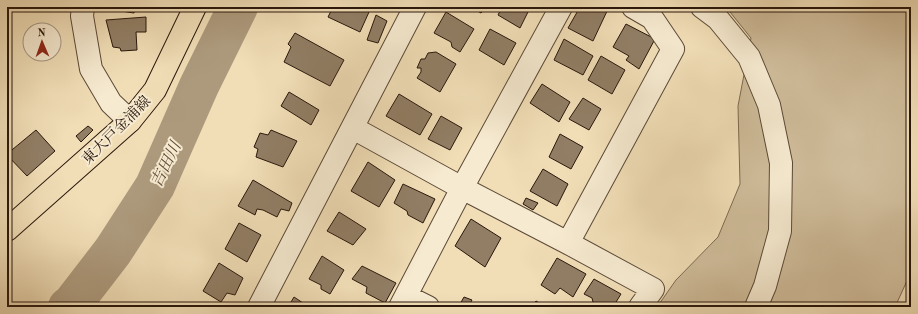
<svg xmlns="http://www.w3.org/2000/svg" width="918" height="314" viewBox="0 0 918 314" font-family="'Old Standard TT','Noto Serif JP',serif">
	<rect width="100%" height="100%" fill="#f1deb7"/>
	<filter id="stains"><feTurbulence type="fractalNoise" baseFrequency=".005" numOctaves="4"/><feColorMatrix values="0 0 0 0 .2 0 0 0 0 .09 0 0 0 0 .02 0 0 0 .5 -.17"/></filter>
	<radialGradient id="worn" r=".72"><stop offset=".6" stop-color="#630" stop-opacity="0"/><stop offset="1" stop-color="#630" stop-opacity=".3"/></radialGradient>
	<!-- green -->
	<path fill="#cfbc9a" stroke="#7c6a53" d="M726,7H911V272L895,307H657L676,280L718,237L740,184L738,106L751,38Z"/>
	<g fill="none" stroke-linecap="round" stroke-linejoin="round">
		<!-- river -->
		<path stroke="#ad9a7d" stroke-width="40" d="M68,307L73,303L113,251L155,186L199,86L238,7"/>
	</g>
	<!-- building -->
	<path fill="#917e65" stroke="#29170c" d="M102,7H135L134,13L102,8Z
		M333,7H358L369,12L360,32L328,17Z
		M473,7H481L485,9L481,13L472,8Z
		M502,7L530,8L520,28L498,15Z
		M580,7H603L608,9L593,41L568,28Z
		M446,12L474,29L460,52L452,47L451,42L434,33Z
		M376,15L387,21L378,43L367,40Z
		M146,17V32H136L137,50L121,51L120,48L113,47L106,20Z
		M626,24L655,39L639,69L626,60L629,56L613,47Z
		M490,29L516,43L504,65L479,50Z
		M295,33L344,60L330,86L284,62L291,47L288,44Z
		M564,39L593,56L583,75L554,60Z
		M436,52L456,64L440,92L417,78L421,72V68H417L421,59H425L428,53Z
		M601,56L625,70L612,94L588,80Z
		M542,84L570,102L559,122L530,103Z
		M289,92L319,110L311,125L281,106Z
		M399,94L432,114L420,135L386,116Z
		M583,98L601,109L589,130L569,119Z
		M441,116L462,128L450,150L428,139Z
		M88,126L93,130L81,142L76,136Z
		M36,130L55,151L27,176L7,155V154Z
		M271,130L297,141L283,167L256,157L258,149L254,147L260,133L268,135Z
		M560,134L583,147L571,169L549,157Z
		M368,162L395,180L379,207L351,191Z
		M543,169L568,184L557,206L530,191Z
		M253,180L292,203L289,211L281,209L277,217L263,210L257,209L255,215L238,206Z
		M403,184L435,199L423,223L408,215L407,211L394,203Z
		M526,198L538,203L533,210L523,204Z
		M339,212L366,229L353,245L327,231Z
		M471,219L501,238L485,267L455,246Z
		M239,223L261,235L247,262L225,249Z
		M322,256L344,270L330,294L321,289V285L309,279Z
		M557,258L586,274L573,297L560,288L555,294L541,285Z
		M219,263L243,278L235,295L227,293L221,302L203,291Z
		M362,266L396,283L385,303L366,293L367,287L352,279Z
		M594,279L621,294L613,307H601L593,302L592,298L584,294Z
		M294,297L309,307H288Z
		M464,297L472,300L468,307L460,304Z
		M536,301L546,307H532Z"/>
	<g fill="none" stroke-linecap="round" stroke-linejoin="round">
		<defs>
			<path id="minor" d="M83,7L82,16L91,69L111,103L130,121
				M702,7L718,19L749,57L769,105L781,163L780,231L765,286L756,307
				M353,128L462,188L568,243L653,289L640,307
				M568,243L673,49L652,18L633,7
				M406,296L428,307
				M259,307L415,7
				M400,307L462,188L561,7"/>
			<path id="major" d="M7,230L130,121L155,90L195,7"/>
		</defs>
		<!-- minor casing -->
		<use href="#minor" stroke="#5b4937" stroke-width="24"/>
		<!-- major casing -->
		<use href="#major" stroke="#29170c" stroke-width="24"/>
		<!-- minor -->
		<use href="#minor" stroke="#f6ead0" stroke-width="22"/>
		<!-- major -->
		<use href="#major" stroke="#f1deb7" stroke-width="22"/>
	</g>
	<g text-anchor="middle" stroke-width="4" stroke-linejoin="round" paint-order="stroke">
		<!-- street labels -->
		<g font-size="15" fill="#29170c" stroke="#f6ead0">
			<text transform="translate(116 130) rotate(-45)" y="5">東大戸金浦線</text>
		</g>
		<!-- water labels -->
		<g font-size="16" font-style="italic" fill="#5e4b39" stroke="#f6ead0">
			<text transform="translate(165 164) rotate(-64)" y="6">吉田川</text>
		</g>
	</g>
	<!-- margin -->
	<rect width="918" height="314" fill="none" stroke="#f1deb7" stroke-width="24"/>
	<rect x="8" y="8" width="902" height="298" fill="none" stroke="#29170c" stroke-width="2"/>
	<rect x="12" y="12" width="894" height="290" fill="none" stroke="#29170c"/>
	<!-- north arrow -->
	<g transform="translate(42 42) rotate(358)"><circle r="19" fill="#f6ead0" stroke="#a49682"/>
	<path d="M0-3L7 15L0 10L-7 15Z" fill="#8f2418"/>
	<text y="-6" font-size="11" font-weight="bold" text-anchor="middle" fill="#29170c">N</text>
	</g>
	<rect width="100%" height="100%" filter="url(#stains)"/>
	<rect width="100%" height="100%" fill="url(#worn)"/>
</svg>
